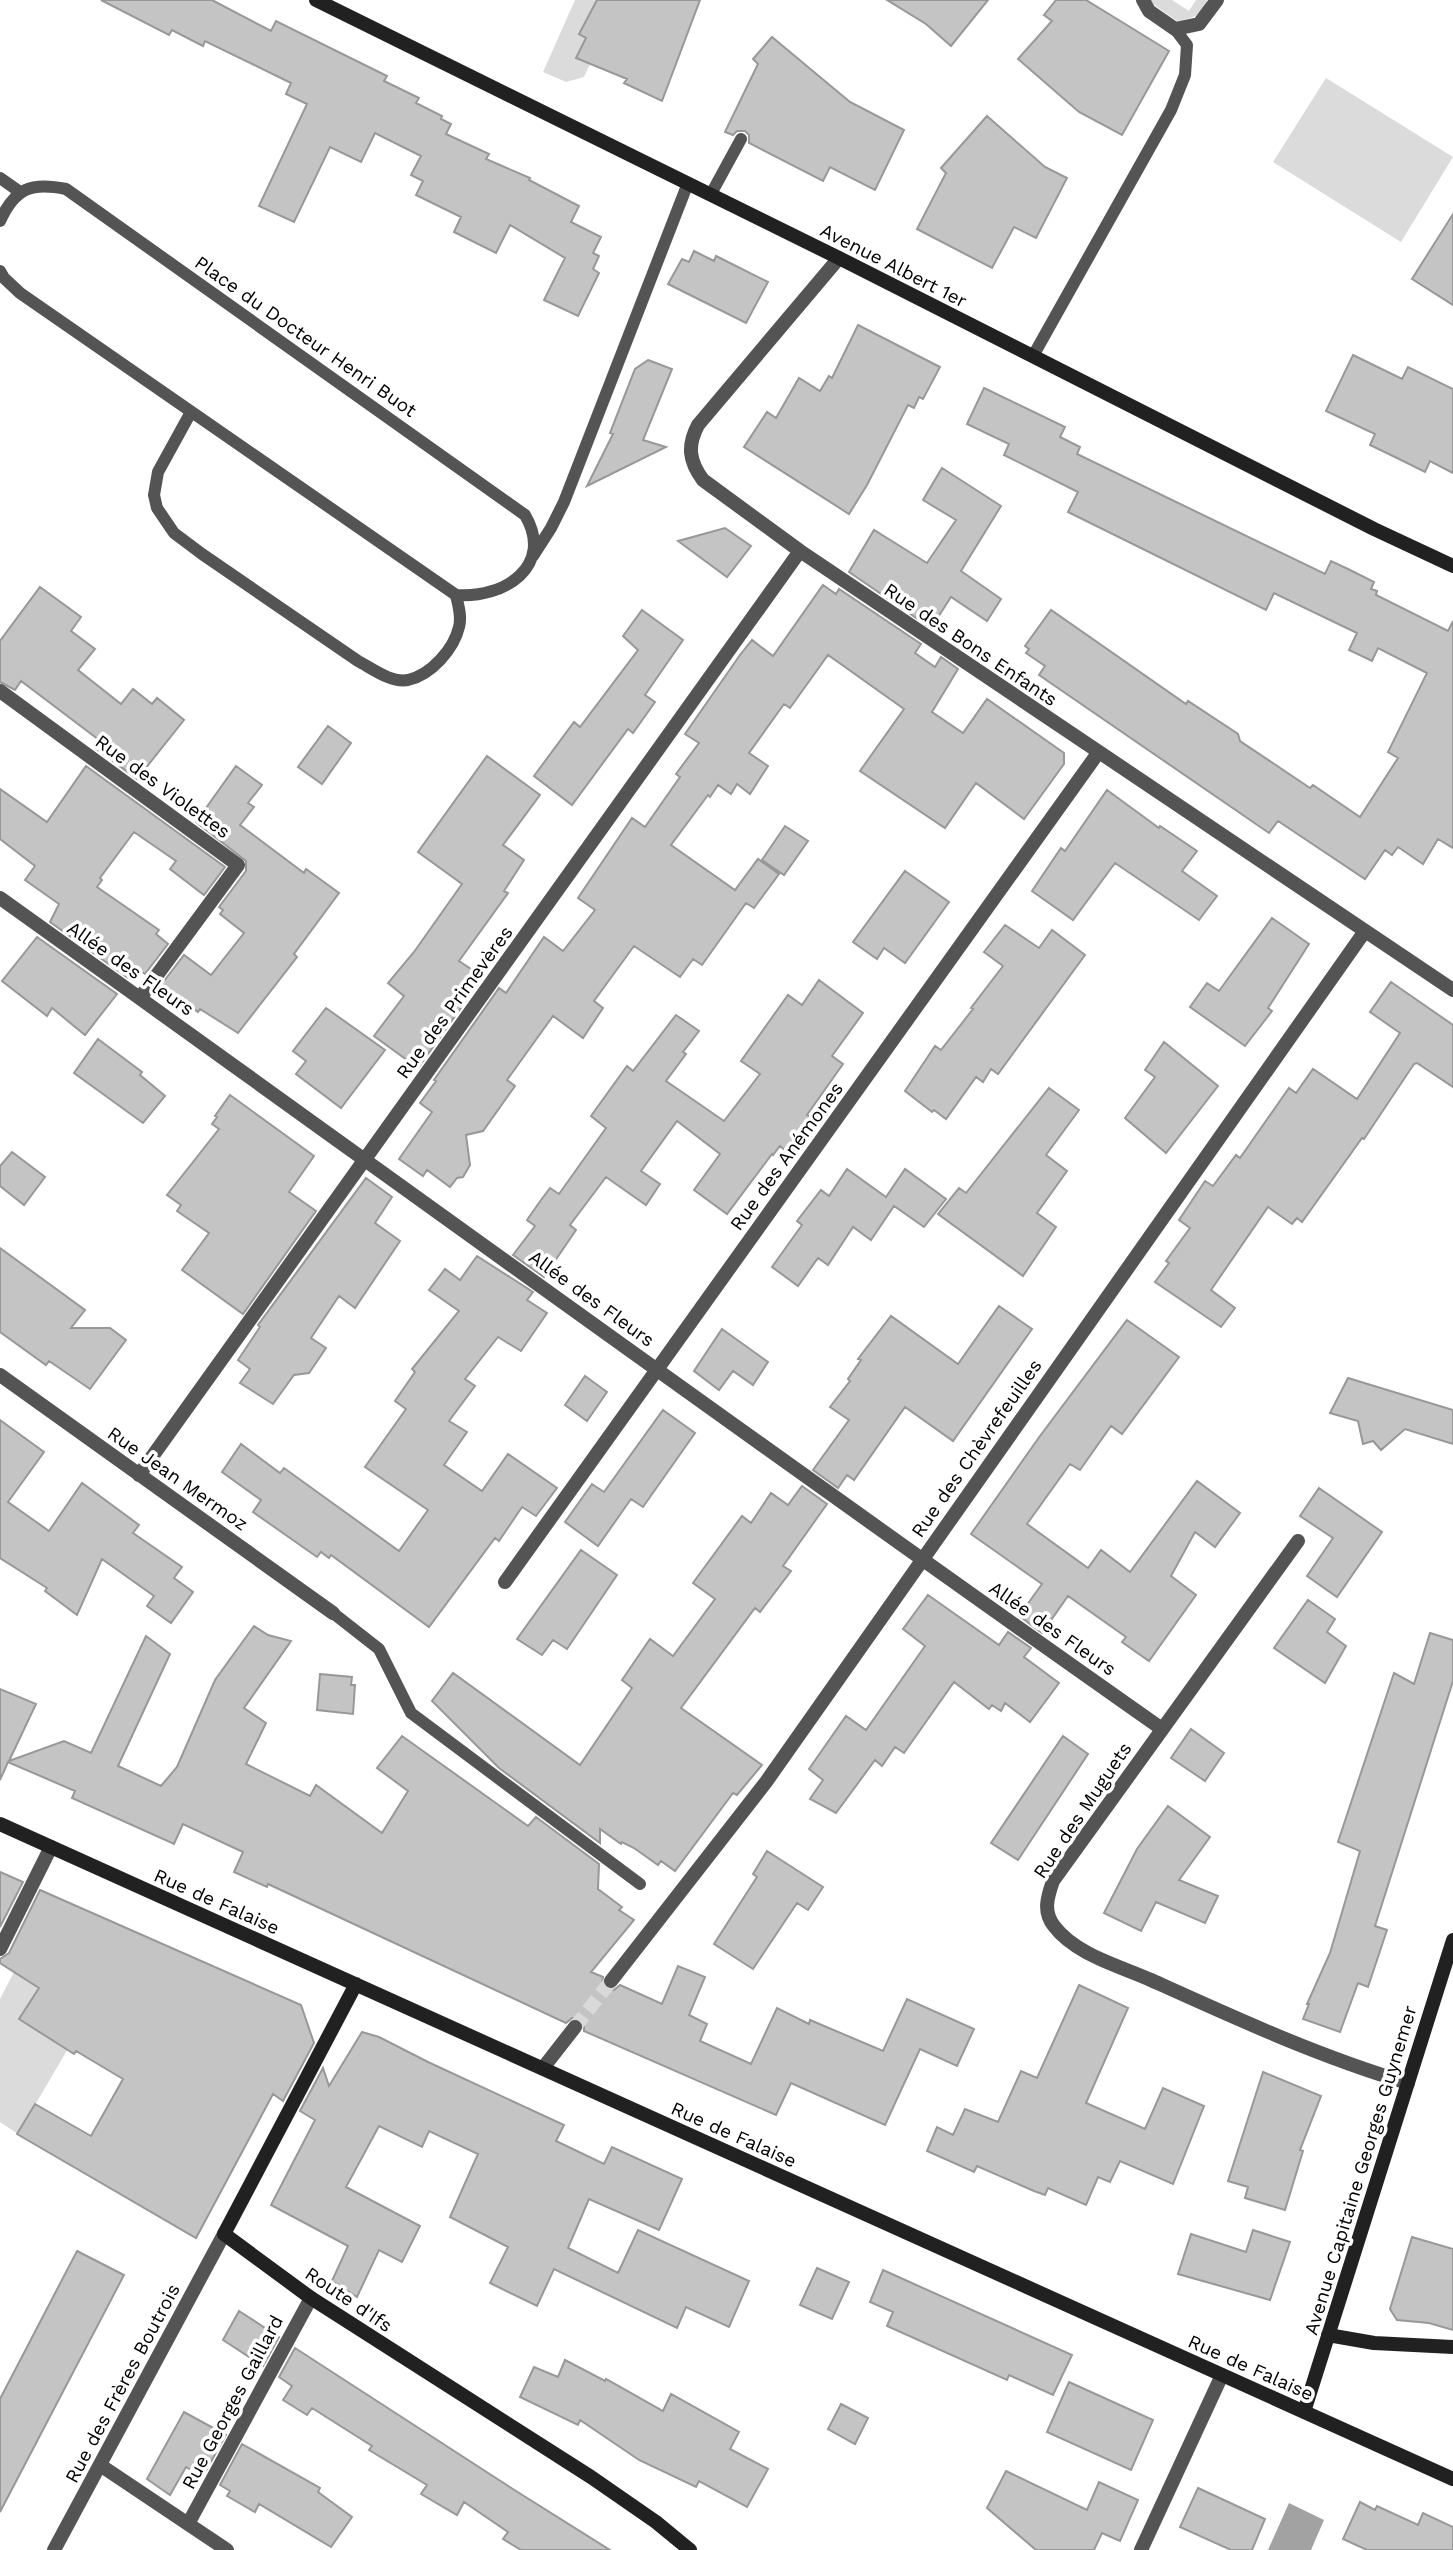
<svg xmlns="http://www.w3.org/2000/svg" width="1453" height="2550" viewBox="0 0 1453 2550" font-family="'Work Sans',sans-serif">
	<rect width="100%" height="100%" fill="#fff"/>
	<!-- green -->
	<path fill="#dbdbdb" d="M575,0H597L579,34L586,38L577,58L590,64L584,77L566,82L543,72Z
		M1151,0H1172L1189,11L1196,0H1207C1204,15 1191,19 1177,21L1150,2Z
		M1326,78L1453,157L1401,242L1273,162Z
		M14,1972L39,1988L69,2047L18,2134L0,2122V1999Z"/>
	<!-- water -->
	<path fill="#a2a2a2" d="M1289,2503L1324,2520L1311,2550H1268Z"/>
	<!-- building -->
	<path fill="#c4c4c4" stroke="#989898" stroke-width="2" d="M101,0H212L271,31L276,21L387,76L384,81L419,98L416,103L442,116L441,119L451,124L446,134L489,154L486,159L530,178L529,180L579,206L571,222L601,237L593,253L599,256L593,269L599,273L578,316L544,300L565,258L510,225L496,253L454,232L461,217L416,195L423,181L411,175L421,156L375,133L361,162L330,147L294,222L259,206L307,104L286,94L291,83L205,41L203,46L172,30L169,35Z
		M597,0H700L662,101L624,83L627,79L576,58L586,38L579,34Z
		M887,0H988L951,46L926,24Z
		M1056,0H1086L1169,51L1122,135L1079,112L1018,59L1052,21L1044,15Z
		M772,37L850,102L904,130L875,190L830,167L823,181L749,143V135L745,131H737L733,135L725,132L758,64L753,59Z
		M987,116L1045,167L1067,178L1036,238L1014,227L992,268L917,229L946,173L941,168Z
		M1453,214V305L1412,279Z
		M694,251L714,261L716,256L768,282L746,323L668,284L682,259L689,262Z
		M858,325L940,367L923,399L919,397L914,408L908,405L867,485L849,514L744,447L767,412L776,418L799,378L820,391L829,376L832,378Z
		M1353,355L1402,379L1408,367L1453,389V473L1430,461L1425,472L1397,458L1370,445L1375,434L1326,411Z
		M648,360L672,369L643,440L666,447L587,486L613,434L610,433L635,369Z
		M984,388L1065,427L1060,437L1080,447L1077,454L1325,574L1331,561L1348,569L1374,582L1371,589L1377,591L1376,595L1448,631L1453,621V848L1438,839L1423,864L1398,847L1392,855L1385,850L1365,879L1278,821L1269,833L1039,675L1045,666L1026,653L1029,649L1025,646L1051,610L1186,704L1188,701L1238,734L1240,741L1310,788L1313,785L1360,817L1398,758L1388,752L1427,673L1378,648L1372,661L1349,650L1357,633L1274,593L1266,610L1068,512L1078,492L1004,455L1009,444L967,424Z
		M942,468L1001,506L961,571L1001,599L987,621L951,597L931,628L849,572L874,530L927,563L956,520L923,500Z
		M725,528L751,546L727,577L678,541Z
		M823,585L836,594L839,589L921,644L915,653L935,667L941,657L958,669L932,712L963,733L987,699L1064,753V764L1024,819L976,783L945,828L860,771L904,709L828,655L790,708L784,704L749,753L768,766L750,794L737,784L731,794L718,785L710,797L708,795L671,845L735,890L758,859L779,874L754,908L746,903L702,965L693,959L680,977L634,946L594,1001L603,1008L583,1038L553,1016L507,1080L515,1086L483,1131L466,1135L470,1165L463,1177L457,1178L450,1187L427,1170L423,1176L399,1159L432,1112L420,1103L436,1081L434,1080L499,988L506,993L544,937L563,951L595,910L578,898L632,818L645,827L680,777L676,774L699,743L685,734L740,655L752,640L773,656Z
		M40,587L81,617L71,631L95,649L78,670L121,704L133,689L152,704L157,698L184,720L137,779L98,750L103,743L21,681L15,690L0,682V641Z
		M642,610L683,640L645,695L655,702L633,733L628,729L572,805L534,776L574,722L580,727L638,650L623,636Z
		M328,726L351,743L322,784L298,767Z
		M487,756L540,795L503,845L524,860L504,891L508,893L459,961L483,977L418,1068L374,1036L404,996L388,983L414,952L462,884L418,852Z
		M86,766L225,867L204,895L170,869L176,861L134,832L100,878L102,880L97,887L159,930L156,934L168,944L145,974L136,968L128,978L50,922L59,904L25,880L35,866L0,839V789L47,822Z
		M236,766L262,785L248,803L254,807L240,825L304,873L306,869L339,893L294,954L297,957L238,1033L200,1009L198,1012L161,985L184,955L211,975L244,933L220,914L223,910L219,907L246,871V861L196,822Z
		M1107,790L1159,828L1160,826L1197,851L1182,871L1217,896L1199,920L1115,863L1073,920L1032,891L1061,848L1065,851Z
		M785,826L808,841L784,875L762,860Z
		M905,871L949,902L905,963L884,948L877,959L853,942Z
		M1272,918L1309,944L1268,1008L1272,1011L1245,1046L1190,1007L1207,983L1219,991Z
		M1005,925L1039,948L1052,930L1085,955L998,1074L991,1069L983,1082L976,1077L946,1119L934,1110L932,1112L905,1091L935,1046L941,1050L973,1009L971,1008L1003,966L984,952Z
		M37,937L117,994L85,1035L52,1008L47,1016L2,981Z
		M819,980L863,1013L832,1056L843,1064L807,1115L812,1118L787,1152L780,1146L773,1155L772,1154L727,1214L694,1190L720,1154L677,1121L641,1171L660,1184L646,1205L606,1177L570,1225L576,1230L544,1277L513,1255L535,1226L527,1220L541,1200L550,1188L559,1194L606,1128L591,1116L627,1066L633,1071L676,1015L699,1031L683,1052L686,1054L666,1081L724,1121L760,1074L741,1061L788,995L802,1005Z
		M1391,982L1453,1025V1087L1417,1063L1414,1064L1364,1139L1362,1138L1302,1222L1297,1218L1292,1224L1268,1207L1211,1290L1235,1308L1221,1327L1155,1282L1169,1263L1166,1261L1190,1228L1179,1220L1205,1181L1213,1186L1236,1155L1240,1158L1289,1088L1296,1093L1313,1069L1357,1099L1400,1033L1370,1012Z
		M326,1008L385,1050L341,1108L296,1074L306,1061L293,1051Z
		M98,1039L142,1072L140,1075L165,1096L143,1123L74,1073Z
		M1164,1042L1218,1086L1166,1153L1125,1118L1155,1077L1145,1070Z
		M1049,1088L1079,1110L1046,1155L1067,1171L1037,1213L1056,1227L1023,1276L938,1214L959,1188L966,1193Z
		M230,1095L314,1156L289,1192L316,1211L243,1314L182,1270L209,1233L177,1211L181,1205L167,1195L219,1129L212,1124L217,1117L215,1116Z
		M12,1152L45,1177L24,1205L0,1186V1166Z
		M847,1169L886,1197L905,1169L946,1199L924,1227L894,1206L871,1240L853,1227L828,1265L818,1258L798,1286L772,1267L802,1225L797,1221L821,1190L829,1196Z
		M366,1178L392,1197L375,1223L400,1241L355,1308L339,1296L311,1338L326,1348L309,1373L294,1375L273,1404L240,1383L250,1369L238,1360L260,1327L258,1325Z
		M0,1248L85,1310L71,1328H110L126,1340L90,1389L49,1361L46,1365L0,1332Z
		M477,1256L533,1292L527,1300L547,1313L521,1351L498,1337L465,1379L475,1386L449,1421L467,1432L444,1465L482,1491L508,1454L557,1488L536,1516L522,1507L499,1541L495,1538L429,1627L331,1555L329,1558L321,1552L317,1557L253,1512L261,1500L222,1472L241,1444L280,1473L284,1468L399,1551L428,1510L365,1467L406,1409L395,1401L415,1372L412,1369L459,1311L429,1290L445,1269L460,1280Z
		M999,1306L1032,1329L953,1441L905,1407L854,1480L847,1475L838,1488L813,1470L849,1420L830,1407L850,1381L848,1379L861,1360L858,1359L891,1316L958,1364Z
		M1127,1320L1179,1357L1122,1434L1111,1426L1080,1470L1070,1464L1027,1524L1088,1568L1101,1550L1130,1572L1197,1481L1240,1513L1215,1547L1195,1532L1171,1576L1196,1595L1149,1661L1122,1642L1126,1637L1068,1596L1042,1633L1022,1618L1019,1616L1042,1584L971,1534L1040,1436Z
		M722,1329L768,1362L753,1385L733,1371L719,1390L694,1371Z
		M585,1376L607,1392L587,1421L565,1405Z
		M1348,1378L1453,1410V1444L1405,1429L1381,1450L1373,1441L1363,1444L1358,1421L1330,1413Z
		M663,1410L695,1433L643,1507L631,1499L598,1546L565,1522L592,1484L604,1492Z
		M0,1420L44,1452L8,1502L49,1531L82,1483L139,1525L133,1533L182,1567L174,1578L193,1592L171,1623L147,1606L154,1596L102,1559L77,1615L45,1591L47,1588L0,1558Z
		M802,1486L827,1504L783,1566L791,1571L760,1612L755,1608L681,1708L762,1765L737,1795L733,1793L675,1871L661,1861L658,1865L634,1848L622,1842L621,1844L600,1829V1843L499,1768L432,1701L453,1673L580,1765L632,1688L622,1680L650,1639L673,1656L715,1599L693,1583L742,1516L751,1523L771,1493L788,1505Z
		M1319,1488L1382,1532L1337,1597L1307,1576L1333,1538L1300,1516Z
		M581,1550L617,1575L567,1649L553,1640L542,1655L517,1639Z
		M928,1595L999,1645L1008,1632L1031,1648L1024,1657L1059,1683L1030,1722L1005,1703L1001,1711L992,1705L989,1709L954,1682L904,1753L895,1747L882,1766L875,1760L836,1813L810,1799L823,1780L809,1769L846,1716L866,1730L925,1646L903,1629Z
		M1308,1600L1335,1619L1327,1632L1346,1646L1325,1683L1274,1648Z
		M254,1626L268,1635L291,1641L244,1708L266,1723L246,1764L310,1796L316,1785L382,1833L408,1791L377,1768L402,1736L528,1826L536,1817L599,1864L598,1889L622,1907L619,1910L634,1920L591,1972L603,1977L602,1984L606,1989L614,1990L620,1985L662,2004L678,1966L705,1977L689,2015L707,2024L700,2041L751,2064L777,2008L809,2024L810,2020L883,2051L907,1999L974,2029L957,2066L920,2049L885,2125L791,2083L776,2115L584,2031V2024L580,2019L572,2018L566,2023L268,1884L267,1887L234,1872L243,1852L183,1824L174,1844L72,1798L75,1791L8,1762L0,1780V1689L36,1704L9,1761L64,1741L91,1753L146,1636L170,1654L118,1766L161,1786L177,1767L215,1680Z
		M1430,1633L1453,1640V1681L1375,1926L1387,1930L1368,1987L1358,1983L1340,2032L1303,2019L1309,2004H1307L1330,1953L1360,1851L1338,1842L1394,1673L1414,1684Z
		M320,1674L352,1677L351,1685H355L353,1714L317,1710Z
		M1191,1729L1224,1753L1205,1781L1171,1758Z
		M1063,1736L1088,1754L1018,1860L991,1843Z
		M1168,1806L1210,1837L1179,1880L1218,1896L1205,1923L1156,1902L1141,1931L1104,1913L1137,1849Z
		M767,1851L823,1887L808,1910L797,1903L753,1969L714,1944L757,1877L753,1874Z
		M0,1872L23,1882L0,1927Z
		M40,1890L301,2005L314,2043L283,2101L273,2094L196,2238L17,2134L35,2104L91,2136L123,2079L76,2051L74,2054L19,2019L39,1988L0,1963V1959L9,1953Z
		M1079,1985L1128,2008L1086,2103L1145,2129L1163,2088L1204,2106L1173,2184L1120,2161L1110,2182L1098,2177L1086,2205L1048,2188L1045,2195L1034,2191L977,2166L974,2172L927,2151L937,2127L953,2135L965,2109L998,2122L1021,2071L1037,2078Z
		M362,2032L379,2037L428,2062L564,2125L556,2141L604,2164L612,2147L682,2179L659,2230L589,2199L568,2248L618,2273L638,2230L749,2281L729,2327L686,2307L677,2328L554,2269L537,2306L490,2283L508,2247L450,2217L478,2154L429,2131L422,2147L379,2126L346,2187L420,2226L402,2262L379,2250L357,2297L332,2281L348,2246L271,2205L315,2120L300,2111L323,2068L329,2086Z
		M1263,2072L1321,2096L1300,2150L1303,2151L1285,2210L1245,2198L1248,2187L1228,2181Z
		M1253,2230L1290,2242L1270,2300L1178,2274L1191,2234L1246,2252Z
		M1412,2237L1453,2249V2330L1429,2323L1397,2320L1390,2309Z
		M77,2251L124,2275L0,2512V2399Z
		M817,2268L849,2282L832,2319L800,2305Z
		M883,2270L1072,2355L1053,2395L1009,2375L1007,2380L887,2326L893,2312L870,2302Z
		M239,2311L279,2337L263,2366L223,2340Z
		M295,2348L516,2491L610,2550H521L503,2539L508,2532L464,2502L457,2515L421,2494L427,2485L369,2450L372,2446L312,2408L307,2415L283,2400L292,2386L279,2377Z
		M565,2360L605,2381L606,2379L663,2411L671,2394L739,2432L730,2449L768,2469L747,2507L699,2481L696,2487L639,2460L580,2420L578,2425L520,2397L534,2367L558,2377Z
		M1069,2382L1153,2420L1131,2470L1047,2432Z
		M841,2404L868,2418L855,2444L828,2429Z
		M184,2412L226,2435L203,2476L186,2467L170,2495L147,2479Z
		M242,2444L320,2488L318,2492L352,2517L331,2547L259,2504L255,2512L227,2496L230,2491L220,2485Z
		M1006,2471L1087,2510L1099,2482L1138,2500L1120,2541L1102,2533L1094,2550H1036L987,2508Z
		M1198,2488L1265,2519L1252,2550H1231L1180,2527Z
		M1360,2502L1375,2510L1377,2506L1418,2525L1423,2513L1453,2527V2550H1367L1343,2539Z"/>
	<g fill="none" stroke-linecap="round" stroke-linejoin="round">
		<!-- street-tunnel -->
		<path stroke="#d9d9d9" stroke-width="14" stroke-dasharray="14 7" stroke-linecap="butt" d="M575,2027L611,1981"/>
		<!-- lane -->
		<path stroke="#545454" stroke-width="12" d="M0,178L20,192
			M711,194L741,139
			M0,221C15,188 31,182 66,189L525,515C555,566 504,599 456,595L20,293L4,278L0,271
			M1033,356L1171,110L1185,75L1187,45L1175,29
			M191,412L158,472L154,495L157,508L174,533L202,554L358,661C373,669 391,683 408,680C431,675 454,649 459,627C462,616 458,605 456,595
			M533,556L551,528L564,502L688,183
			M333,1613L379,1649L411,1713L640,1884"/>
		<!-- street -->
		<path stroke="#545454" stroke-width="14" d="M1143,0L1149,11L1175,29L1199,24L1217,0
			M839,258L698,425C687,446 689,461 703,480L800,551L1453,990
			M0,691L238,865L140,998
			M0,898C387,1175 772,1455 1162,1729
			M0,1375L333,1613
			M139,1475L800,551
			M1298,1541L1053,1881C1047,1898 1043,1912 1054,1926C1076,1955 1120,1966 1151,1980C1235,2018 1320,2057 1408,2083
			M505,1582L1098,753
			M0,1949L51,1847
			M611,1981L766,1782L1365,931
			M543,2068L575,2027
			M100,2465L227,2550
			M188,2524L311,2298
			M54,2550L224,2234
			M1141,2550L1222,2375"/>
		<!-- secondary -->
		<path stroke="#212121" stroke-width="14" d="M316,0L839,258L1374,529L1453,566
			M0,1824L1453,2479
			M356,1984L224,2234L311,2298L591,2477L656,2522L690,2550
			M1328,2335L1374,2343L1453,2347
			M1304,2412L1453,1940"/>
	</g>
	<g text-anchor="middle" stroke-width="7" stroke-linejoin="round" paint-order="stroke">
		<!-- street labels -->
		<g font-size="19" fill="#000" stroke="#fff">
			<text transform="translate(894 265) rotate(27)" y="7">Avenue Albert 1er</text>
			<text transform="translate(306 336) rotate(35)" y="7">Place du Docteur Henri Buot</text>
			<text transform="translate(971 644) rotate(34)" y="7">Rue des Bons Enfants</text>
			<text transform="translate(163 786) rotate(36)" y="7">Rue des Violettes</text>
			<text transform="translate(131 968) rotate(35)" y="7">Allée des Fleurs</text>
			<text transform="translate(454 1002) rotate(-54)" y="7">Rue des Primevères</text>
			<text transform="translate(786 1156) rotate(-54)" y="7">Rue des Anémones</text>
			<text transform="translate(592 1298) rotate(36)" y="7">Allée des Fleurs</text>
			<text transform="translate(976 1448) rotate(-55)" y="7">Rue des Chèvrefeuilles</text>
			<text transform="translate(178 1478) rotate(35)" y="7">Rue Jean Mermoz</text>
			<text transform="translate(1053 1628) rotate(35)" y="7">Allée des Fleurs</text>
			<text transform="translate(1082 1810) rotate(-56)" y="7">Rue des Muguets</text>
			<text transform="translate(217 1901) rotate(24)" y="7">Rue de Falaise</text>
			<text transform="translate(734 2134) rotate(24)" y="7">Rue de Falaise</text>
			<text transform="translate(1360 2170) rotate(-73)" y="7">Avenue Capitaine Georges Guynemer</text>
			<text transform="translate(349 2299) rotate(34)" y="7">Route d'Ifs</text>
			<text transform="translate(1251 2367) rotate(24)" y="7">Rue de Falaise</text>
			<text transform="translate(122 2383) rotate(-62)" y="7">Rue des Frères Boutrois</text>
			<text transform="translate(232 2402) rotate(-62)" y="7">Rue Georges Gaillard</text>
		</g>
	</g>
</svg>
